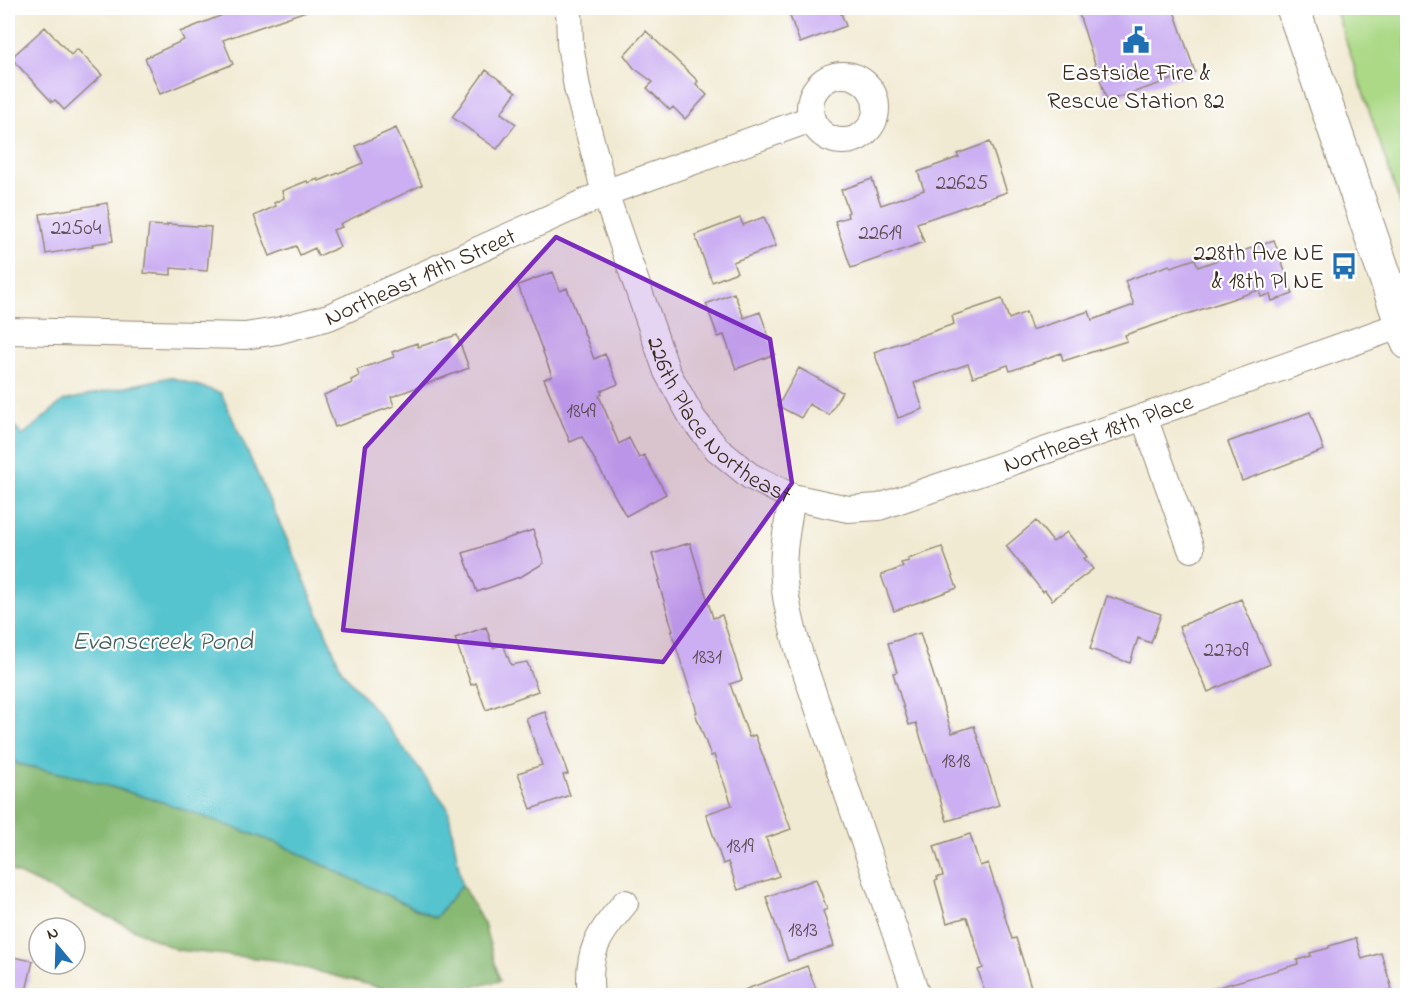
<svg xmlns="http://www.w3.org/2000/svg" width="1415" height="1003" viewBox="0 0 1415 1003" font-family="'Indie Flower',sans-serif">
	<rect width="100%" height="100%" fill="#fff"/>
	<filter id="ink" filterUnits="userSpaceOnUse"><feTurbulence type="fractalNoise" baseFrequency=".0167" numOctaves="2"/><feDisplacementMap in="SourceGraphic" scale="12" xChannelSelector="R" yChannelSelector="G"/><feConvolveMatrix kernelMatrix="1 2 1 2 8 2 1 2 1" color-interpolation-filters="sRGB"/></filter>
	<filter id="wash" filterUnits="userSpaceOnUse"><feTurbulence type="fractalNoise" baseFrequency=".008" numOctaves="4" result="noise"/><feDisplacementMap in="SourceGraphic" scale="24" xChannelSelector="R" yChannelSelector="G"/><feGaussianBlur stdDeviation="1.35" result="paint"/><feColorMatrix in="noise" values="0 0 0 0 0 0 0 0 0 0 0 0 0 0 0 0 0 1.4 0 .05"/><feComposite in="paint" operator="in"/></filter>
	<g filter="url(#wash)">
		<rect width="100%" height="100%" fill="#f1ead3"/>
		<!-- green -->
		<path fill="#abd986" stroke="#738252" stroke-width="1.5" d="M1335,8H1407V224Z"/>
		<!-- forest -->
		<path fill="#88b973" stroke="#627248" stroke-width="1.5" d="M8,756L18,764L78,777L165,803L277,843L435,918L462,885L484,924L500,981L434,995H407L275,960L177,950L8,869Z"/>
		<!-- water -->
		<path fill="#57c4cf" stroke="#497776" stroke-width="1.5" d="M170,377L221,393L298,564L342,671L378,714L448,808L462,885L435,918L277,843L165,803L78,777L18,764L8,756V417L22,436L63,401Z"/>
		<g id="blocks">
			<!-- building -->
			<path fill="#cbaff2" d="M240,8H306V11L223,40L233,64L160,94L145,58L184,40L180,32Z
				M787,8H839L846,26L800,43Z
				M1077,8H1173L1195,72L1107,101Z
				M45,27L71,55L77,49L102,75L64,110L55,100L52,102L11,58Z
				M646,31L698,81L696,84L707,95L685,119L673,107L670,110L647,88L653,82L634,68L624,55Z
				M486,70L516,92L501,113L516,124L497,149L452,117Z
				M396,128L422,185L340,224L342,227L333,230L340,247L318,256L315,248L300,255L296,246L270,256L254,216L276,206L274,203L284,198L282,191L307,181L308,183L318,179L319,181L363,163L356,146Z
				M990,142L1007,192L917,223L924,242L851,268L835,221L848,217L847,213L849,212L841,190L872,179L881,205L924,190L918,172L959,157L957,154Z
				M107,203L113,241L92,244L93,246L46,254L40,214Z
				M764,217L776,246L733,262L737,272L712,282L695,235L740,218L743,225Z
				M167,224L211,227L207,271L171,268V275L144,273L149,225L167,226Z
				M1274,240L1293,294L1272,301L1270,294L1261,297L1259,290L1125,335L1127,341L1063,361L1061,353L1010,371L1008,365L973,377L968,364L914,383L923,409L898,418L874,352L954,324L952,316L1002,299L1009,319L1026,312L1032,330L1089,311L1092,320L1134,305L1125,281L1169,265L1171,267L1195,259L1198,267Z
				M553,272L560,291L567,288L594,359L605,354L618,384L601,391L602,394L599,396L619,444L629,438L639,458L644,455L666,494L626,516L582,437L570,442L544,379L552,376L518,285Z
				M734,293L744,318L760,312L775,354L736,369L724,335L718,337L706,304Z
				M457,335L469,368L391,397L394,406L335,427L324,395L352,383L351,380L359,376L357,370L394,357L392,352L417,343L418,347Z
				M799,368L842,392L829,415L809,404L801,418L778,406Z
				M1310,412L1324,450L1242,481L1228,442Z
				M1036,521L1053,542L1067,532L1087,557L1084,558L1093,569L1052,600L1045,590L1043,592L1006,546Z
				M533,530L544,563L522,576L477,592L463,553Z
				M690,543L713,618L722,615L742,680L730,684L749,737L755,735L791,829L766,838L779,876L738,890L728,862L723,864L706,814L732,805L714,755L711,756L695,713L697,712L671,631H673L658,581L660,580L652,554Z
				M942,547L957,588L894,611L881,575L903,567L901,563L909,561L908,559Z
				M1107,596L1161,614L1151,643L1138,638L1130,663L1090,649Z
				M1241,599L1270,664L1208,692L1179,627Z
				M486,627L493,648L503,644L511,665L527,662L538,691L486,710L476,683L471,685L455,638Z
				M920,633L952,733L974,726L999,805L947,821L916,723L909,725L893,673L897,672L888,643Z
				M545,712L568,774L563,775L570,795L531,809L518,773L542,765L526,718Z
				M970,834L980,866L988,863L1012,939L1016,938L1032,990L1013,996H986L978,970L983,968L967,917L947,923L935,881L938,880L937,877L943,876L934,846Z
				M816,879L827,909L823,911L834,946L788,961L766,897Z
				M1356,938L1362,959L1381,953L1392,989L1369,996H1213L1212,989L1298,964L1297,960L1311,956L1310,953L1329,948V946Z
				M8,956L33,961L25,996H8Z
				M807,966L819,996H735L734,994Z"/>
		</g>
	</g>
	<g filter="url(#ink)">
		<use href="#blocks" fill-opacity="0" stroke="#968a78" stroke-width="1.5"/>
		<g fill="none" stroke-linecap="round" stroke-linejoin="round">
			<defs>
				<g id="minor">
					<path id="s1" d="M569,8L570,44L577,88L605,193L667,372L693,419L717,449L750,476L792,497L848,509L879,507L1144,417L1401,325"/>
					<circle cx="843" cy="108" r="33"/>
					<path id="s2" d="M8,331L245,336L277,331L329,317L605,193L811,119"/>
					<path d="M1144,417L1191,549"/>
					<path d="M792,497C788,524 781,553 784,581C786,606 793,631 800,655L917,996"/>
					<path d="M591,996C586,952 598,935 625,903"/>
				</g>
				<path id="secondary" d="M1293,8L1408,343"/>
			</defs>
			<!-- minor casing -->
			<use href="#minor" stroke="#968a78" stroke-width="28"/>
			<!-- secondary casing -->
			<use href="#secondary" stroke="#968a78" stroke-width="35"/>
			<!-- minor -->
			<use href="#minor" stroke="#fff" stroke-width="26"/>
			<!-- secondary -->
			<use href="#secondary" stroke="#fff" stroke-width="33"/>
		</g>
	</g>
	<!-- marked area -->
	<path fill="#7b2cbf" fill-opacity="0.2" stroke="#7b2cbf" stroke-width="4.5" stroke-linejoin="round" d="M556,237L770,339L792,483L663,662L343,630L365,448Z"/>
	<!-- icons -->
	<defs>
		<symbol id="civic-bare" viewBox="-9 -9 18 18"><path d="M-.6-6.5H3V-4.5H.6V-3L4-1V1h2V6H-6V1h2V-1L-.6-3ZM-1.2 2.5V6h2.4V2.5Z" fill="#1f6fb2" stroke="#fff" stroke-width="2.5" paint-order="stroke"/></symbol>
		<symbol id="bus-bare" viewBox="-9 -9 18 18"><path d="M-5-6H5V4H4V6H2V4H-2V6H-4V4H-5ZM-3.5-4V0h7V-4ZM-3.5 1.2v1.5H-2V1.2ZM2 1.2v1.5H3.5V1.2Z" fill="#1f6fb2" stroke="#fff" stroke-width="2.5" paint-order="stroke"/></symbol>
	</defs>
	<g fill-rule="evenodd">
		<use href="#civic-bare" x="1117" y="21" width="38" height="38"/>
		<use href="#bus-bare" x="1325" y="247" width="38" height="38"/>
	</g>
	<g text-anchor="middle" stroke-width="4.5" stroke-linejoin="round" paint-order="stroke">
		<!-- number labels -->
		<g font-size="21" fill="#5f4b53">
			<text x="962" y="189">22625</text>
			<text x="76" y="234">22504</text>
			<text x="880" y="239">22619</text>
			<text x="581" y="417">1849</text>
			<text x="1226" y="656">22709</text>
			<text x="707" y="663">1831</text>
			<text x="956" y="767">1818</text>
			<text x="740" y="852">1819</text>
			<text x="803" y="936">1813</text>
		</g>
		<!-- poi labels -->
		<g font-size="24" fill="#3b2a1e" stroke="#fff">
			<text x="1136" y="80">Eastside Fire &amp;<tspan x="1136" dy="28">Rescue Station 82</tspan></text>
			<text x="1324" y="260" text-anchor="end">228th Ave NE<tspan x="1324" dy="28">&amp; 18th Pl NE</tspan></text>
		</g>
		<!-- street labels -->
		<g font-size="24" fill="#3b2a1e" stroke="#fff">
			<text dy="8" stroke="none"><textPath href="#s2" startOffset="423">Northeast 19th Street</textPath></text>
			<text dy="8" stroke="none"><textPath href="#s1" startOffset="450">226th Place Northeast</textPath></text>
			<text dy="8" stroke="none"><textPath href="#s1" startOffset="880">Northeast 18th Place</textPath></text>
		</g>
		<!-- water labels -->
		<g font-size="26" font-style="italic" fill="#45605c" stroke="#fff">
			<text x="162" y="649">Evanscreek Pond</text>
		</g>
	</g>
	<!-- margin -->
	<rect width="1415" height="1003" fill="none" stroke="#fff" stroke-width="30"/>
	<!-- north arrow -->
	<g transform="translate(57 946) rotate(341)"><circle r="28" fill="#ffffff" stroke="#b1aaa5" stroke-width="1.5"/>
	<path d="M0-4.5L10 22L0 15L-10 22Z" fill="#1f6fb2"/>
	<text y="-9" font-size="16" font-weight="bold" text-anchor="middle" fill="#3b2a1e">N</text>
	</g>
</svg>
